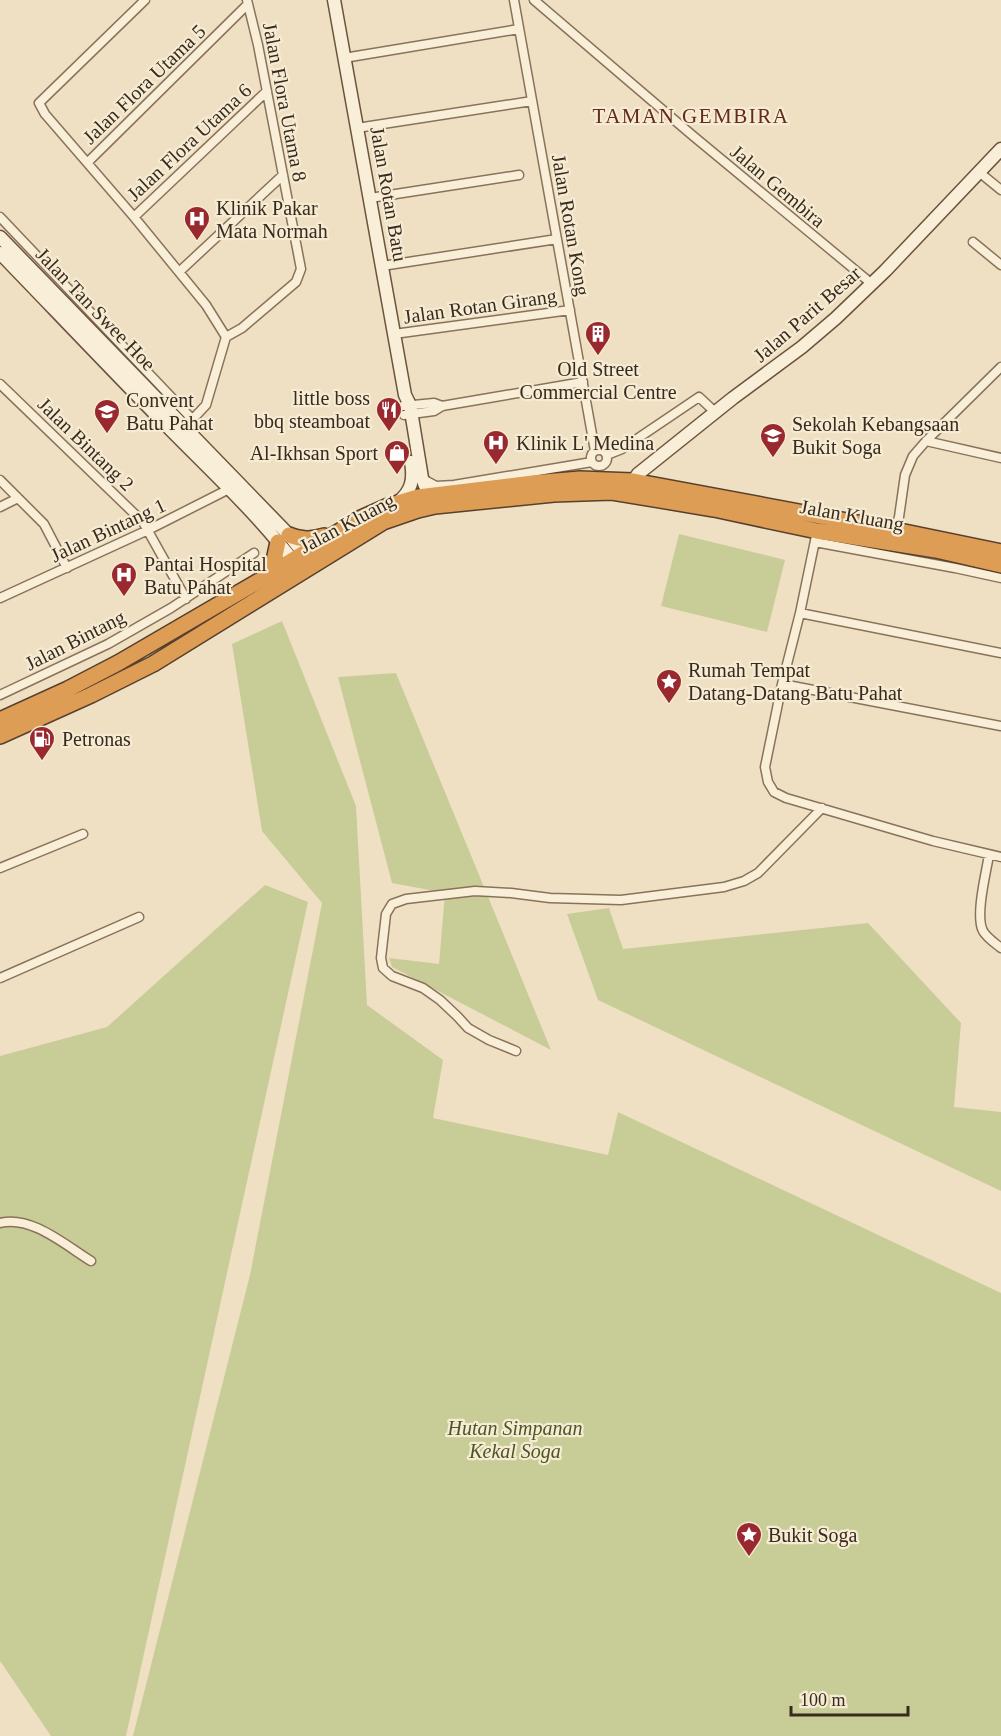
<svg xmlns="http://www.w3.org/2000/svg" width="1001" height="1736" viewBox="0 0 1001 1736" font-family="'Times New Roman',serif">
	<rect width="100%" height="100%" fill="#efe0c4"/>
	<!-- green -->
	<path fill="#c8cd97" d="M679,534L785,560L767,632L661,606Z
		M282,621L356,806L367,1005L443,1060L433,1118L608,1155L618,1112L1001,1293V1736H133L250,1275L322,903L262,831L232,644Z
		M396,673L551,1050L392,967L389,958L439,964L445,893L392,883L338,677Z
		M265,885L308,902L126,1736H51L0,1661V1056L107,1027Z
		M609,908L623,949L868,923L961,1023L954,1107L1001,1112V1191L598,1000L567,914Z"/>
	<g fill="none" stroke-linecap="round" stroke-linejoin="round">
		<defs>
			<path id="street" d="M145,0L39,103L45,114L134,217L206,305L226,337L242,328L296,282L301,269L258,45L247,0
				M514,0L595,451
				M534,0L692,135L872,284
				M344,58L519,29
				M357,128L532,101
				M88,162L248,4
				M979,172L1001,190
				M370,198L519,175
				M0,217L193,420
				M134,217L267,91
				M973,242L1001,265
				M382,266L557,239
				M179,272L283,175
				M394,334L570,310
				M0,384L143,522L186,599
				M403,406L434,403L442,406
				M404,415L434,411L442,406L583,382
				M189,423L206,405L226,337
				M926,441L1001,458
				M591 458a8 8 0 1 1 16 0a8 8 0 1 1-16 0Z
				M607,455L622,449L699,397L715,412
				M0,480L44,524L67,568
				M425,480L436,486L454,485L592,462
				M0,507L18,498
				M895,530L899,517L905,475L913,456L926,441L1001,367
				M817,531L800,613L782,684L765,767L768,782L774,792L786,798L933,841L1001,857
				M815,542L955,568L1001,578
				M0,598L148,530L229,489
				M800,613L1001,653
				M782,684L1001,726
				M0,695L108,644L171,608L254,553
				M989,855C986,873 975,916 983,931C987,938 995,943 1001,948
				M0,868L83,834
				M0,978L139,917
				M516,1051L489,1040L468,1028L458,1017L440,1000L423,988L392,976L383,968L381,958L386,914L392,904L406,899L475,891L511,893L550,898L621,900L724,887L744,881L758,873L822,808
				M0,1223C31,1215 65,1245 91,1261"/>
			<path id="secondary" d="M334,0L405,395L410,405L422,478L425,486L438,494
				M0,237L289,535L308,559
				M0,253C55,310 110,368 166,425C210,470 259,515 297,566
				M633,488V481L638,474L733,398L802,347L836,318L885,271L1001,149
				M398,502C412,491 414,479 411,462"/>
			<path id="highway" d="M289,535C302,540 311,540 324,536
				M265,576L273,565L278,542
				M0,720L68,689L118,663L264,578L361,518L388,506L418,497L533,483L580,479L633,481L895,530L1001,552
				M0,736L91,695L153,664L383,522L418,510L435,506L554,494L612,492L714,509L817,531L936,550L1001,565"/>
		</defs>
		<!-- street casing -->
		<use href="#street" stroke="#89725a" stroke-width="11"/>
		<!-- secondary casing -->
		<use href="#secondary" stroke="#6b533d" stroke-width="15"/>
		<!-- highway casing -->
		<use href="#highway" stroke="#57402e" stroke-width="18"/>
		<!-- street -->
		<use href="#street" stroke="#f9eed7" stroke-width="8"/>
		<!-- secondary -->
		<use href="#secondary" stroke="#f9eed7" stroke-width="12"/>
		<!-- highway -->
		<use href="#highway" stroke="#de9d54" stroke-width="15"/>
	</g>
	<!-- icons -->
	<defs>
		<symbol id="hospital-pin" viewBox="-11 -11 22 30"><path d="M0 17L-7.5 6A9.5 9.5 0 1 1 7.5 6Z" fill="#99292e" stroke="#f6ebd3"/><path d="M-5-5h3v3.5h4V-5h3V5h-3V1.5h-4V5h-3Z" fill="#fff"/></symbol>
		<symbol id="building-pin" viewBox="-11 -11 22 30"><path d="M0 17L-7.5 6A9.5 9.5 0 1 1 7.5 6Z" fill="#99292e" stroke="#f6ebd3"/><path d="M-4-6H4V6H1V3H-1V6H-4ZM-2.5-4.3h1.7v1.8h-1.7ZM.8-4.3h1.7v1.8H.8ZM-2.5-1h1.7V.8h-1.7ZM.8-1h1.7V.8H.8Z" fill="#fff"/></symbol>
		<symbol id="restaurant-pin" viewBox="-11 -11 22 30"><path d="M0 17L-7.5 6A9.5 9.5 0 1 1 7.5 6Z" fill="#99292e" stroke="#f6ebd3"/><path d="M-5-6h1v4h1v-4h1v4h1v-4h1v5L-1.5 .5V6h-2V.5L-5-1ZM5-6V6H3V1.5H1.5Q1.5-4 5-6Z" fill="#fff"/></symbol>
		<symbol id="school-pin" viewBox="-11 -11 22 30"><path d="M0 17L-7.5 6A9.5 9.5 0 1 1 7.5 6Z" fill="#99292e" stroke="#f6ebd3"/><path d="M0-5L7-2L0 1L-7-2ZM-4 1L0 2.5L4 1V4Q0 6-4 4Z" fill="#fff"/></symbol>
		<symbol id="shop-pin" viewBox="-11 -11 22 30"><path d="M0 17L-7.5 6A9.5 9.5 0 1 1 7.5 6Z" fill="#99292e" stroke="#f6ebd3"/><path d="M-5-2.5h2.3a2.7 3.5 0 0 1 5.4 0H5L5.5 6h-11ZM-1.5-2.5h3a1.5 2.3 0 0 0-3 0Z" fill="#fff"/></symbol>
		<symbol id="sight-pin" viewBox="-11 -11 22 30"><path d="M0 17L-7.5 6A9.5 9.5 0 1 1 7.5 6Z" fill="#99292e" stroke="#f6ebd3"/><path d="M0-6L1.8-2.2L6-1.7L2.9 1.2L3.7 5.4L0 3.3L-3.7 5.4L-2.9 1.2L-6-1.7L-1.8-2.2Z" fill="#fff"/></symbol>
		<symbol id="fuel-pin" viewBox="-11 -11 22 30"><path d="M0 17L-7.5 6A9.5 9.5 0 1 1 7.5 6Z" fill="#99292e" stroke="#f6ebd3"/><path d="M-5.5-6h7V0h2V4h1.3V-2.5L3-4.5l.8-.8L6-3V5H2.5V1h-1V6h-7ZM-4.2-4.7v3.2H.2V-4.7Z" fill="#fff"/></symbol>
	</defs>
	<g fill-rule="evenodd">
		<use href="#hospital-pin" x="182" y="204" width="30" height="40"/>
		<use href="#building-pin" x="583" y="319" width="30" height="40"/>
		<use href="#restaurant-pin" x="374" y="395" width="30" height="40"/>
		<use href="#school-pin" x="92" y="397" width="30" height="40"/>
		<use href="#school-pin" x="758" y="421" width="30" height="40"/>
		<use href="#hospital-pin" x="481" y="428" width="30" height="40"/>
		<use href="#shop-pin" x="382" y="438" width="30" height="40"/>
		<use href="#hospital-pin" x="109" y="560" width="30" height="40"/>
		<use href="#sight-pin" x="654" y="667" width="30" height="40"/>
		<use href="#fuel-pin" x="27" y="724" width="30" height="40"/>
		<use href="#sight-pin" x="734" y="1520" width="30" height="40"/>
	</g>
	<g text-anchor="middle" stroke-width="4.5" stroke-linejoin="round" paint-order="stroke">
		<!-- street labels -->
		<g font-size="20" fill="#392a1e" stroke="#f6ebd3">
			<text transform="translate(144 84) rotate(-44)" y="7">Jalan Flora Utama 5</text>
			<text transform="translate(285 102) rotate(79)" y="7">Jalan Flora Utama 8</text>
			<text transform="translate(189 142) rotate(-43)" y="7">Jalan Flora Utama 6</text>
			<text transform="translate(778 186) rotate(40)" y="7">Jalan Gembira</text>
			<text transform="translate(389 194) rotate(80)" y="7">Jalan Rotan Batu</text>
			<text transform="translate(571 225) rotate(80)" y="7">Jalan Rotan Kong</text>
			<text transform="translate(480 306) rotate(-8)" y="7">Jalan Rotan Girang</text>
			<text transform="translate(96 309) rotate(46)" y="7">Jalan Tan Swee Hoe</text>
			<text transform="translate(807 314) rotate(-41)" y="7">Jalan Parit Besar</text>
			<text transform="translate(86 444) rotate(44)" y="7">Jalan Bintang 2</text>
			<text transform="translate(852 515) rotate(10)" y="7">Jalan Kluang</text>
			<text transform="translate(347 523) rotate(-28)" y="7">Jalan Kluang</text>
			<text transform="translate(108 530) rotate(-25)" y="7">Jalan Bintang 1</text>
			<text transform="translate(75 640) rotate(-27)" y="7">Jalan Bintang</text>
		</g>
		<!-- poi labels -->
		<g font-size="20" fill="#392a1e" stroke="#f6ebd3" text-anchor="start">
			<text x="216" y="215">Klinik Pakar<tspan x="216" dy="23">Mata Normah</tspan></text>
			<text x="598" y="376" text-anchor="middle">Old Street<tspan x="598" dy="23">Commercial Centre</tspan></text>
			<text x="370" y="405" text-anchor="end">little boss<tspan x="370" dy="23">bbq steamboat</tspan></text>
			<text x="126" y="407">Convent<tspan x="126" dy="23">Batu Pahat</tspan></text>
			<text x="792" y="431">Sekolah Kebangsaan<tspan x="792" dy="23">Bukit Soga</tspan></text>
			<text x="516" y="450">Klinik L' Medina</text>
			<text x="378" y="460" text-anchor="end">Al-Ikhsan Sport</text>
			<text x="144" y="571">Pantai Hospital<tspan x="144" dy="23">Batu Pahat</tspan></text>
			<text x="688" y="677">Rumah Tempat<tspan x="688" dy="23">Datang-Datang Batu Pahat</tspan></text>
			<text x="62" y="746">Petronas</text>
			<text x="768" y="1542">Bukit Soga</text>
		</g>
		<!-- park labels -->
		<g font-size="20" font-style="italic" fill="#4b5625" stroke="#f6ebd3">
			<text x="515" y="1435">Hutan Simpanan<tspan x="515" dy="23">Kekal Soga</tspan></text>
		</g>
		<!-- neighbourhood labels -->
		<g font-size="21" letter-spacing="1.5" fill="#662a1d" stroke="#f6ebd3">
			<text x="691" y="123">TAMAN GEMBIRA</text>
		</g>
	</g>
	<!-- scale -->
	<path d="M791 1706v9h117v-9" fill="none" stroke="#392a1e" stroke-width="3"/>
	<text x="800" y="1706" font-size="18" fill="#392a1e" stroke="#f6ebd3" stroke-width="4.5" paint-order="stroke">100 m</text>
</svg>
